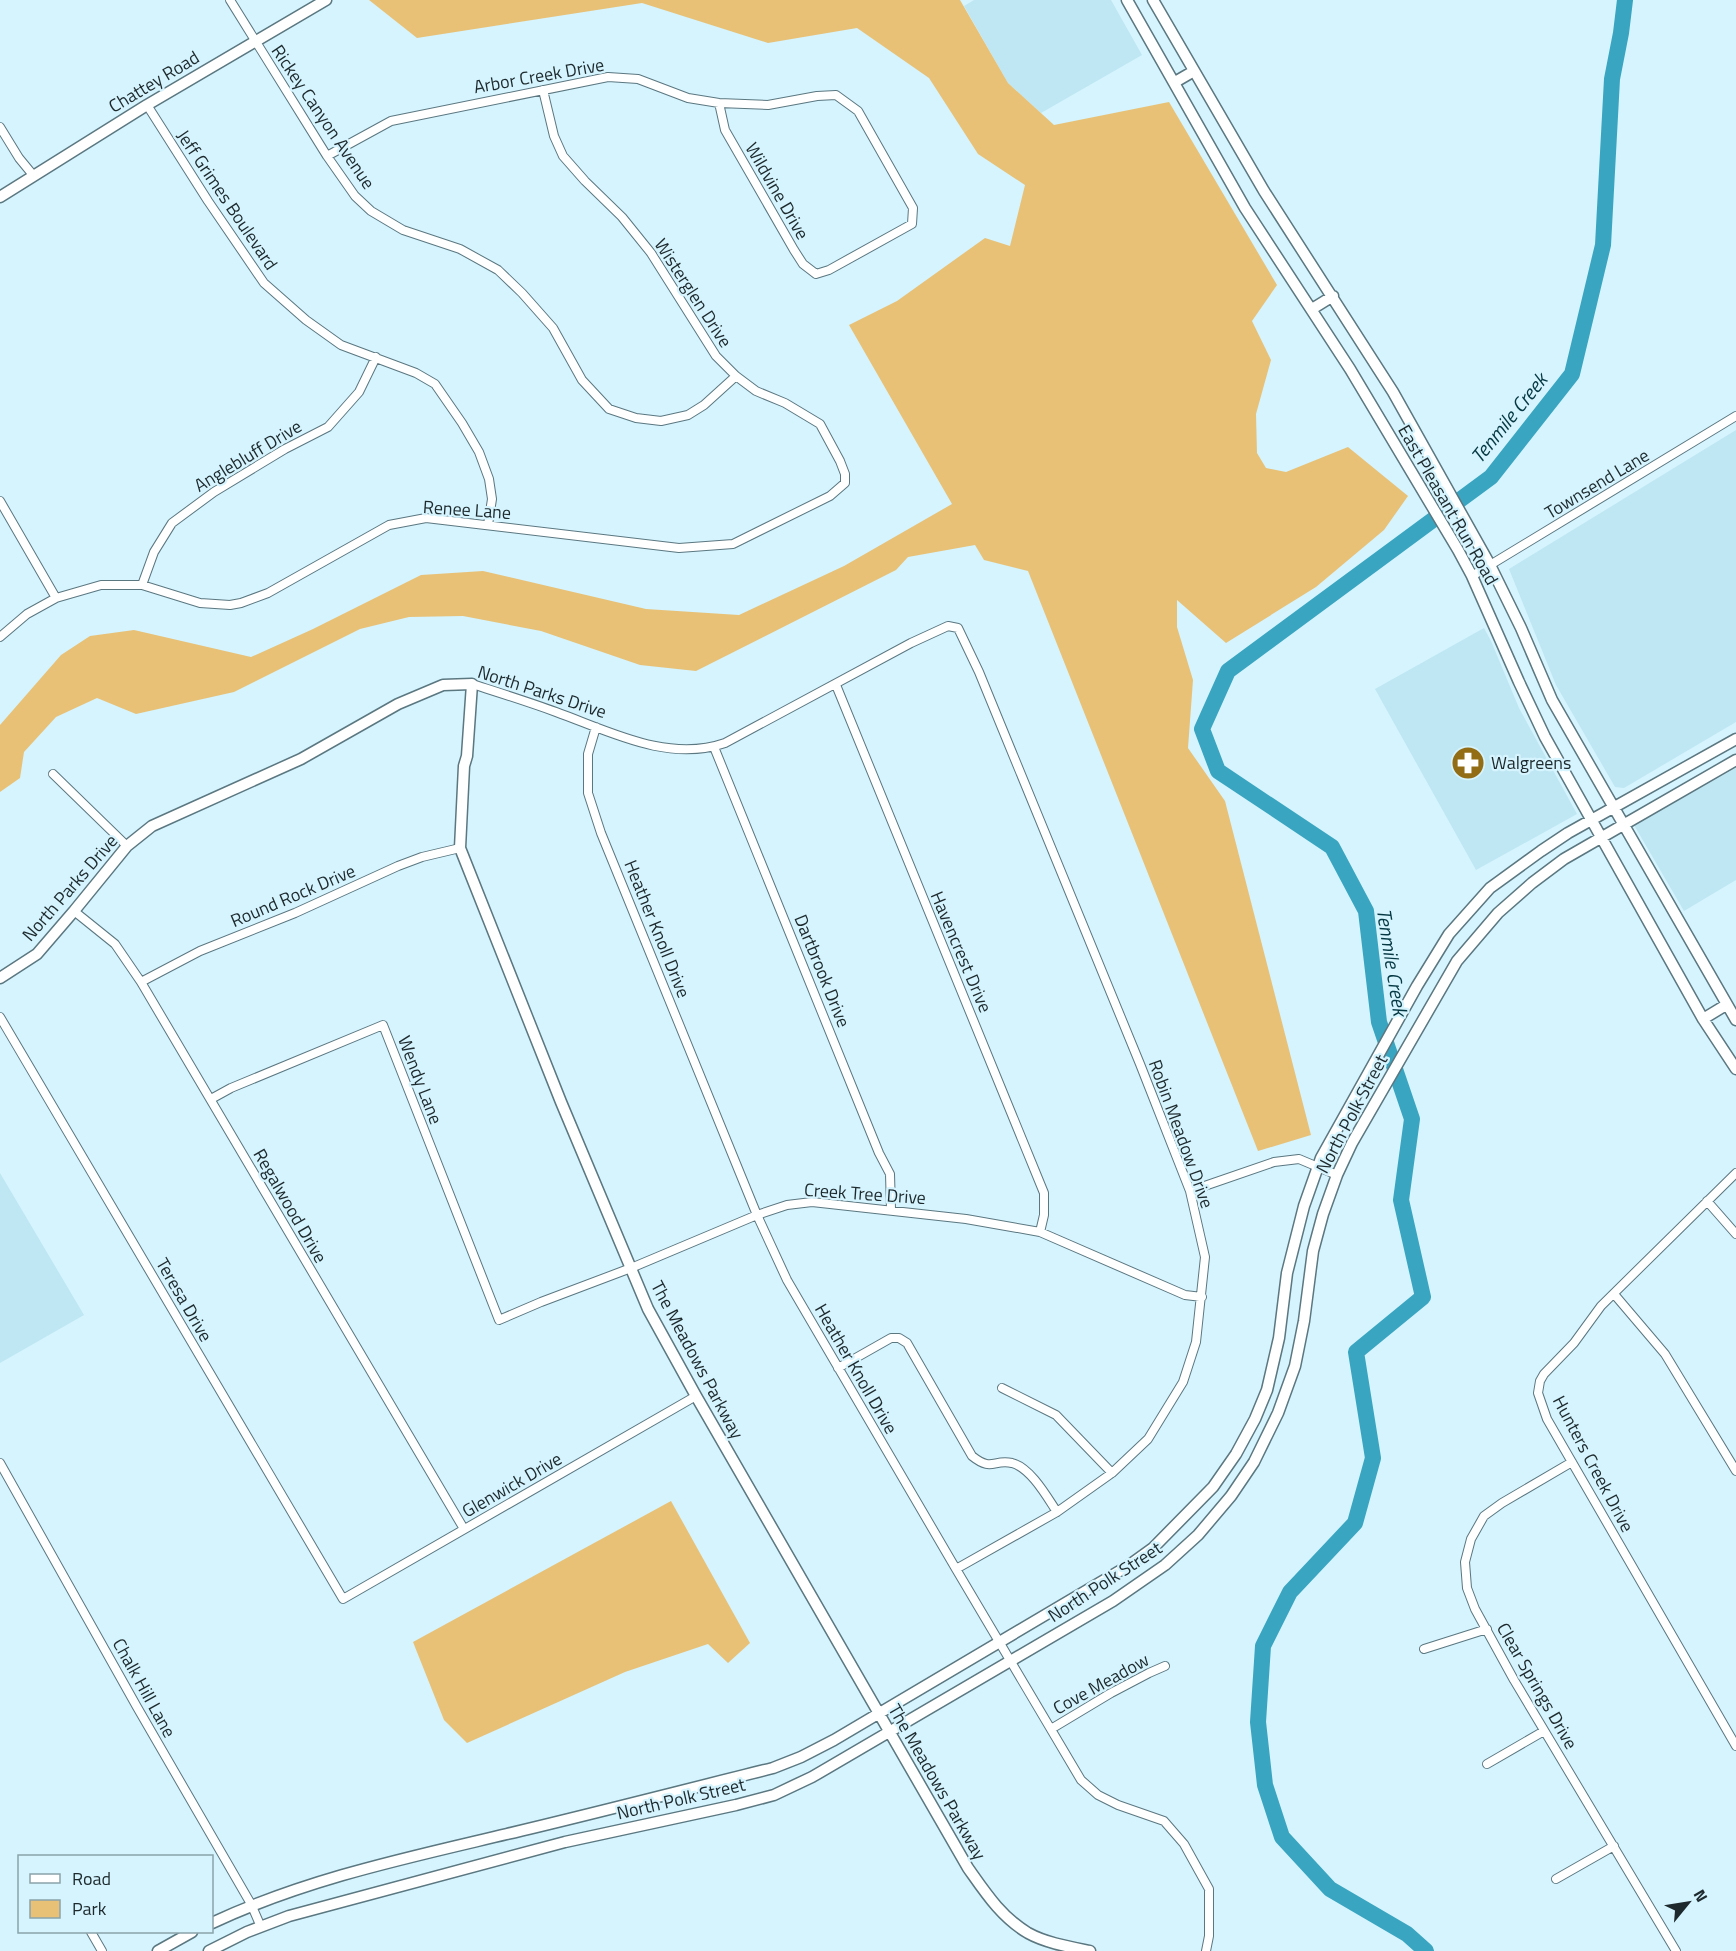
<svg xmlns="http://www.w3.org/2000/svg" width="1736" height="1951" viewBox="0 0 1736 1951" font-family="'Titillium Web',sans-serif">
	<rect width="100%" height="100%" fill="#d5f4fe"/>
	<!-- built -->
	<path fill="#bfe7f3" d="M974,0H1111L1142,55L1041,113L1008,83L964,6Z
		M1736,430V722L1624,788L1615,787L1556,685L1509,569Z
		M1484,628L1491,641L1519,708L1577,814L1476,870L1375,689Z
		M1736,768V880L1684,911L1634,825Z
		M0,1173L84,1315L0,1363Z"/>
	<!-- green -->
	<path fill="#e8c177" d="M369,0H960L1008,83L1054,125L1169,102L1277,285L1252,321L1271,360L1256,414L1257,453L1266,468L1286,472L1348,447L1408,496L1384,530L1316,587L1226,643L1177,600V627L1193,680L1188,748L1225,801L1311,1135L1258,1151L1028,571L984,560L975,545L908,557L896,570L696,671L640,665L541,631L463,616L409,617L360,629L234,692L136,714L97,698L56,717L24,752L20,778L0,792V725L61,655L90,636L134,630L251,657L313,629L421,575L483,571L646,609L739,615L844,566L952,504L849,325L897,301L985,238L1010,246L1025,185L978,154L929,78L857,28L768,43L642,3L417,38Z
		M671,1501L750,1643L728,1663L708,1644L625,1672L467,1743L444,1720L413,1642Z"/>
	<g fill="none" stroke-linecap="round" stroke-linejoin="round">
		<!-- river -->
		<path stroke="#39a5c0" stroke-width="16" d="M1426,1951L1407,1934L1330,1889L1282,1837L1265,1785L1258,1722L1263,1646L1290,1592L1355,1523L1373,1458L1356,1352L1423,1297L1401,1200L1412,1119L1379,1022L1366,911L1332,847L1218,771L1202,729L1228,671L1491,477L1572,374L1603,245L1612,79L1621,33L1625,0"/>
		<defs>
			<path id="street" d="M230,0L327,156L355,196L371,211L403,230L460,249L498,270L522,293L553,328L582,380L609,409L636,418L661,421L688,415L704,405L736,376
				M147,105L208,201L264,283L306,320L341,345L416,373L435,384L462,423L479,452L489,479L492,499L488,525
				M0,127L19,158L33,175
				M327,156L391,121L608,77L638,79L688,98L719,103L768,105L817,96L836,95L858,111L913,208L912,224L829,270L816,274L803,264L794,250L725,130L719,103
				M0,501L56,598
				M1472,576L1736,416
				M142,585L154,552L172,523L214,492L285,449L328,427L359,392L376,357
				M0,637L27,614L56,598L101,585H142L200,603L230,605L241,603L268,593L389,525L426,518L679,548L733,544L830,496L845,483V474L840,461L820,424L785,403L756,391L736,376L716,356L651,253L622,217L585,181L563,156L554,136L543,90
				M472,684C500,693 529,702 556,712C609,731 668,763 725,743L911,643L948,626L958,628L979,672L1140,1064L1190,1191L1205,1257L1196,1342L1183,1382L1148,1439L1112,1473L1057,1512L956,1569
				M836,685L1044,1193V1215L1040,1232
				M596,727L588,754V793L601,833L757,1215L787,1280L956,1569L1081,1780L1098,1795L1118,1805L1164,1821L1184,1844L1209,1889V1936L1206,1951
				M714,747L879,1153L890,1174L891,1209
				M53,774L127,846
				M74,911L115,944L141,982L464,1529
				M141,982L200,951L295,913L398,866L422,857L460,848
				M0,1017L343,1599L696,1396
				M211,1099L231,1088L383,1025L499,1320L541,1302L631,1268L757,1215L787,1205L812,1202L966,1219L1040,1232L1185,1295L1202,1297
				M1736,1173L1601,1306L1574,1343L1544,1374L1540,1381L1538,1393L1547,1419L1736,1746
				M1190,1191L1274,1162L1299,1159L1337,1175
				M1707,1201L1736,1234
				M1614,1294L1665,1354L1736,1471
				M838,1368L891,1338H899L907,1343L972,1456C992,1472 993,1459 1012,1463C1031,1468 1047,1497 1057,1512
				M1002,1388L1056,1415L1112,1473
				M1572,1462L1502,1503L1484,1516L1471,1539L1465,1562L1467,1588L1475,1609L1514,1680L1676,1951
				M0,1463L137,1707L251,1904L261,1927
				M1424,1649L1487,1629
				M1051,1729L1111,1693L1149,1673L1165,1666
				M1487,1764L1544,1731
				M1556,1879L1614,1846
				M91,1932L102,1951"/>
			<path id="secondary" d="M1127,0L1245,208L1350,369L1458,550L1472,576L1519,682L1545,737L1703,1019L1736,1069
				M1153,0L1264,191L1393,392L1490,565L1521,628L1552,700L1736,1020
				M1175,82L1194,71
				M0,197L147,105L326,0
				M1312,309L1333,296
				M0,978L37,954L74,911L127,846L152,826L301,759L398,704L443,685L472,684L467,756L464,766L460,848L561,1102L648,1309L696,1396L968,1868C985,1892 1001,1917 1028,1933C1046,1943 1070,1947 1090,1951
				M1703,1019L1726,1005
				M212,1923C306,1879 406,1858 507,1834C596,1813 684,1790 773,1768L801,1757L834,1740L1128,1566L1153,1548L1213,1487L1236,1454L1255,1419L1267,1390L1279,1338L1287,1273L1304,1206L1321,1158L1417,986L1449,934L1490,888L1541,851L1568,833L1736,739
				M158,1951L192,1932
				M209,1951L247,1932L289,1916L565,1842L736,1805L774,1795L812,1777L1113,1601L1165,1565L1198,1535L1231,1496L1254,1462L1278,1413L1295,1366L1304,1321L1313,1251L1323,1214L1337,1175L1352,1143L1457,961L1498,913L1532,883L1564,859L1736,760"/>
		</defs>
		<!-- street casing -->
		<use href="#street" stroke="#5b7780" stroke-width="10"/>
		<!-- secondary casing -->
		<use href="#secondary" stroke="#5b7780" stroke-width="13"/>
		<!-- street -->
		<use href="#street" stroke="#fff" stroke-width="8"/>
		<!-- secondary -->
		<use href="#secondary" stroke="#fff" stroke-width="10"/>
	</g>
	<!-- icons -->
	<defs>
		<symbol id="pharmacy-disc" viewBox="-11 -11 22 22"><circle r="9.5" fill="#936d15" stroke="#d5f4fe"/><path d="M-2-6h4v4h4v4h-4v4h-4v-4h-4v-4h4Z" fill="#fff"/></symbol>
	</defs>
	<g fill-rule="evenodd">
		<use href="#pharmacy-disc" x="1449" y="744" width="38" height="38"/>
	</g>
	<g text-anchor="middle" stroke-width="4.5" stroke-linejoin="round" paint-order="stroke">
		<!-- street labels -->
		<g font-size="18" fill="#1d292d" stroke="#d5f4fe">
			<text transform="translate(539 76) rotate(-10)" y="6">Arbor Creek Drive</text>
			<text transform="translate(154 82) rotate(-31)" y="6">Chattey Road</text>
			<text transform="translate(323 117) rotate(56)" y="6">Rickey Canyon Avenue</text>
			<text transform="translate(777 191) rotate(60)" y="6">Wildvine Drive</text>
			<text transform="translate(227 200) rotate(56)" y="6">Jeff Grimes Boulevard</text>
			<text transform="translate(693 293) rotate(57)" y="6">Wisterglen Drive</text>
			<text transform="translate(248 456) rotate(-31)" y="6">Anglebluff Drive</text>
			<text transform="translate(1597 484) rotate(-31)" y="6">Townsend Lane</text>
			<text transform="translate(1448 505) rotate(60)" y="6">East Pleasant Run Road</text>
			<text transform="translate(467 510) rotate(4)" y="6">Renee Lane</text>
			<text transform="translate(542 692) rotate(18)" y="6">North Parks Drive</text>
			<text transform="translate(70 888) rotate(-49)" y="6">North Parks Drive</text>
			<text transform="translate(293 896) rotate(-23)" y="6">Round Rock Drive</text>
			<text transform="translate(657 929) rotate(68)" y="6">Heather Knoll Drive</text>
			<text transform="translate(961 952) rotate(67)" y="6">Havencrest Drive</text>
			<text transform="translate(822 971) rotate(68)" y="6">Dartbrook Drive</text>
			<text transform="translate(420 1080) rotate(69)" y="6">Wendy Lane</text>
			<text transform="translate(1352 1114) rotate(-62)" y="6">North Polk Street</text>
			<text transform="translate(1181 1134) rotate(70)" y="6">Robin Meadow Drive</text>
			<text transform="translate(865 1194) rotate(4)" y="6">Creek Tree Drive</text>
			<text transform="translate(290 1206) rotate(60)" y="6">Regalwood Drive</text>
			<text transform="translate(184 1300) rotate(60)" y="6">Teresa Drive</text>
			<text transform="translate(697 1360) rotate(62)" y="6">The Meadows Parkway</text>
			<text transform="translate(856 1369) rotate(60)" y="6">Heather Knoll Drive</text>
			<text transform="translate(1593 1464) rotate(62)" y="6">Hunters Creek Drive</text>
			<text transform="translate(512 1485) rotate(-30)" y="6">Glenwick Drive</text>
			<text transform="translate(1105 1582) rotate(-33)" y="6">North Polk Street</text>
			<text transform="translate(1101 1684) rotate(-29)" y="6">Cove Meadow</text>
			<text transform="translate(1537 1686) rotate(60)" y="6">Clear Springs Drive</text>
			<text transform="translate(144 1688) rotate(61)" y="6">Chalk Hill Lane</text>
			<text transform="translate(937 1782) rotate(60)" y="6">The Meadows Parkway</text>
			<text transform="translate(681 1799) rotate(-13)" y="6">North Polk Street</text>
		</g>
		<!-- poi labels -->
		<g font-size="18" fill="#1d292d" stroke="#d5f4fe" text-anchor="start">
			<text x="1491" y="769">Walgreens</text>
		</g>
		<!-- water labels -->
		<g font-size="20" font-style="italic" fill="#053843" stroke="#d5f4fe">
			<text transform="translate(1509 418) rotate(-51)" y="7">Tenmile Creek</text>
			<text transform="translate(1392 962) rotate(81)" y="7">Tenmile Creek</text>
		</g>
	</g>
	<!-- legend -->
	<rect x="18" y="1855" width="195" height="78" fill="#d5f4fe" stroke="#8ba3aa" stroke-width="1.5"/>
	<rect x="30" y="1874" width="30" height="9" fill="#ffffff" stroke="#8ba3aa" stroke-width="1.5"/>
	<text x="72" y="1885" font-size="18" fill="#1d292d">Road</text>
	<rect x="30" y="1900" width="30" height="18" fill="#e8c177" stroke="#8ba3aa" stroke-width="1.5"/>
	<text x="72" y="1915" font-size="18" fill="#1d292d">Park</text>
	<!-- north arrow -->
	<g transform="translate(1688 1903) rotate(60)" stroke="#d5f4fe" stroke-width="4.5" paint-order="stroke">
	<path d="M0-4.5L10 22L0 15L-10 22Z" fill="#1d292d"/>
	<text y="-9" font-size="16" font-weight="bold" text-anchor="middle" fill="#1d292d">N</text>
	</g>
</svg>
